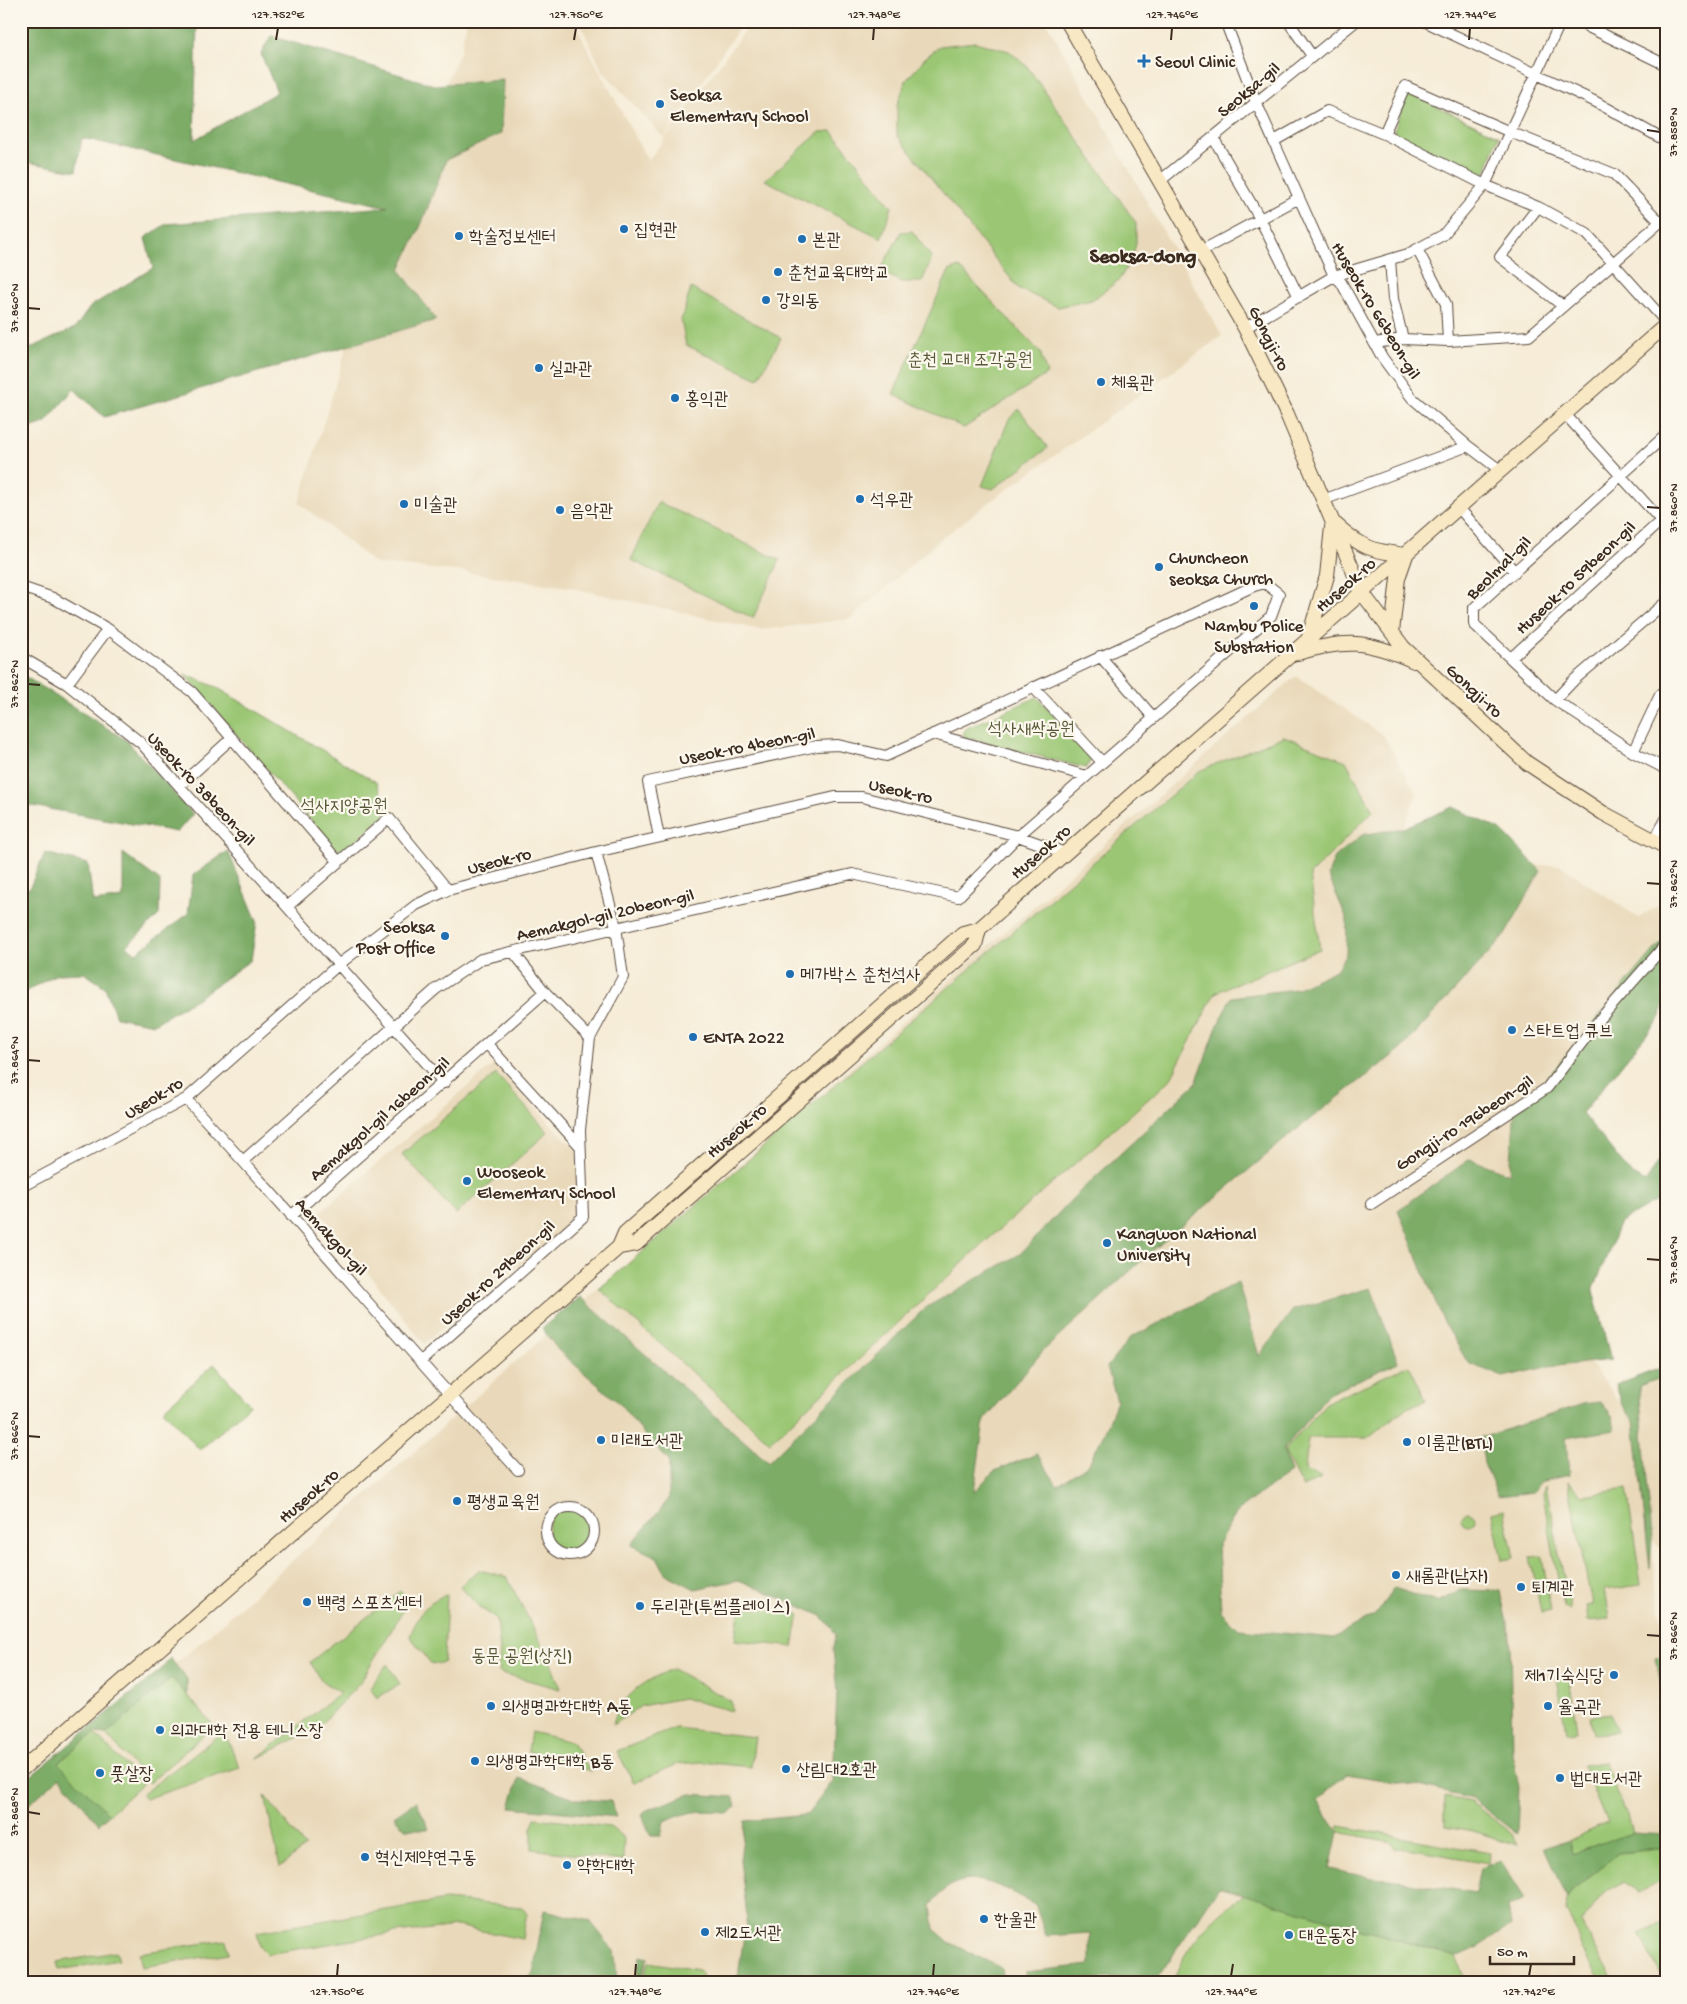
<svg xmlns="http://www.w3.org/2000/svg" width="1687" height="2004" viewBox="0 0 1687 2004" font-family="'Gochi Hand','Poor Story',sans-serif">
	<rect width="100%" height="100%" fill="#fbf7ec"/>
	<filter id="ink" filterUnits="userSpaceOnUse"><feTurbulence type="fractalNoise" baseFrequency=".02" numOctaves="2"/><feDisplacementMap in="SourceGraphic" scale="10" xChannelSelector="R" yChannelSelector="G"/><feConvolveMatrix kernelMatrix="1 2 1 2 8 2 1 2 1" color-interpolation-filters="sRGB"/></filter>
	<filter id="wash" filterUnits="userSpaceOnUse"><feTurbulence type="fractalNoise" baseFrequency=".0096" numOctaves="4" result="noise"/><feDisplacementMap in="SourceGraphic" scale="20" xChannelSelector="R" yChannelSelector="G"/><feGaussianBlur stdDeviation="1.12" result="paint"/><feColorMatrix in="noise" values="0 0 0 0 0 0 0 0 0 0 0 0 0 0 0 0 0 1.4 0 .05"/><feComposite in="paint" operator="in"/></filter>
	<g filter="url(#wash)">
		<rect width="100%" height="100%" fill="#f6ecd7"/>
		<!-- built -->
		<path fill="#e9d9ba" d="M467,21H573L648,161L752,21H1046L1222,336L988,503L941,539L850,619L761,630L568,587L458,571L376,564L299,503L390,207L460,52Z
			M579,21H744L664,138L602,70Z
			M1296,676L1383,735L1417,794L1398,840L1512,865H1560L1639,918L1666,900V921L1643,992L1545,1154L1587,1359L1634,1421L1666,1655V1983H21V1802L26,1795L161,1673L184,1657L549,1332Z
			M494,1064L577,1151L580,1215L424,1344L320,1212Z
			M1666,1376V1555L1652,1539L1639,1385Z"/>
		<!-- green -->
		<path fill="#9bc774" stroke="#6b7849" d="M975,42L1009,51L1027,66L1136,223V244L1131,260L1119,280L1092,300L1058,307L1019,289L897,135V105L906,81L925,58L940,46Z
			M1409,93L1499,136L1484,177L1393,132Z
			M832,131L892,207L881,238L765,180L820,132Z
			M912,231L932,258L922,282H901L880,271L901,232Z
			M959,267L1040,352L1047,374L964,428L893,394L949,271Z
			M691,288L781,338L758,379L686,345L681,320Z
			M1019,409L1048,448L993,489L982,486L1009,419Z
			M658,502L780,560L753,618L631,560Z
			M184,674L216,687L376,782L390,812L345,850L336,849Z
			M1037,697L1093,757L1086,768L963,737L965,729Z
			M1284,736L1346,761L1373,811L1310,875L1320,949L1215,993L1170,1080L984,1243L770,1442L599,1289L1199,771Z
			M496,1074L548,1132L456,1214L402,1154Z
			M214,1364L250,1405L200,1450L163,1410Z
			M1409,1365L1426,1400L1405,1409L1367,1438H1308L1305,1470L1322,1479L1302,1487L1284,1451L1326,1403Z
			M1568,1482L1583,1495L1627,1489L1641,1585L1605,1590L1610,1619L1588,1621L1586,1606L1592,1605Z
			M1546,1486L1570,1610L1563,1607L1543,1494Z
			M1504,1510L1514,1558L1502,1560L1492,1513Z
			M548 1530a20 20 0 1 1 40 0a20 20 0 1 1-40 0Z
			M1461 1519a7 7 0 1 1 14 0a7 7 0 1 1-14 0Z
			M1542,1556L1551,1611L1541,1613L1530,1557Z
			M479,1570L507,1577L552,1665L560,1689L498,1672L500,1651L497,1619L479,1607L460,1586Z
			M400,1591L409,1601L359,1684L318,1727L256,1759L340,1693L322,1681L310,1662Z
			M447,1595L444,1662L432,1665L410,1636C418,1616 426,1600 447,1595Z
			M740,1606L799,1614L793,1647L735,1640Z
			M387,1664L400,1684L377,1698L370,1688Z
			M673,1669L731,1701L732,1711L683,1698L641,1706L613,1725C618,1698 648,1678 673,1669Z
			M1569,1677L1577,1731L1566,1732L1557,1679Z
			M172,1678L214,1726L149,1783L106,1734Z
			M1610,1713L1617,1732L1593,1734L1590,1716Z
			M676,1728L755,1737L751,1767L701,1762L678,1764L634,1783L617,1751Z
			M224,1731L240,1768L145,1799L141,1795Z
			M531,1732L572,1742L591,1771L528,1751Z
			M94,1733L143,1783L109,1814L58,1763Z
			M1604,1762L1627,1815L1632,1833L1572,1853L1570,1840L1607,1823L1583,1765Z
			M265,1796L305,1847L280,1867Z
			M1445,1797L1471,1802L1512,1834L1518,1845L1473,1831L1445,1826Z
			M535,1818L610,1827L624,1838L623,1861L532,1849V1827Z
			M1339,1826L1490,1853L1489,1863L1394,1847L1392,1842L1338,1832Z
			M1666,1848V1877L1639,1892L1623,1882L1606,1891L1581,1923L1615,1983H1601L1582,1949L1576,1931L1566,1913L1567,1899L1571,1892L1618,1853Z
			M1245,1894L1456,1957L1467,1983H1173C1184,1945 1213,1916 1245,1894Z
			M445,1900L522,1907L527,1914L522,1939L457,1926L396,1933L267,1954L260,1947L257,1932Z
			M1666,1920V1983H1665L1640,1934Z
			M226,1940L229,1953L142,1967L139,1953Z
			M116,1952L119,1960L59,1970L57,1962Z
			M648,1962L699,1970L702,1976V1983H643Z"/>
		<!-- forest -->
		<path fill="#7cac66" stroke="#5c6b42" d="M21,21H197L194,140L277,92L261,54L271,36L434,85L503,80L501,134L446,160L421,225L400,270L436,320L104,417L74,389L45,423L21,431V359L31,348L75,328L91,306L153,268L145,238L166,224L388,207L82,138L76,171L21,161Z
			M21,674L126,740L193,814L177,832L21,804Z
			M1453,807L1501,830L1541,871L1505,935L1400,1050L1301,1126L1151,1252L1043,1351L984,1420L974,1492L994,1471L1037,1454L1057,1485L1088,1465L1104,1434L1117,1401L1107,1367L1130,1338L1238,1282L1259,1356L1293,1310L1371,1288L1398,1362L1328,1394L1283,1450L1291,1472L1239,1509L1218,1544L1221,1611L1239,1629L1334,1638L1375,1615L1394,1588L1438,1602L1461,1590L1500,1591L1510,1635L1512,1753L1519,1787L1517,1834L1472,1799L1414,1785L1347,1774L1317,1801L1338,1832L1330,1869L1371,1878L1390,1879L1475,1893L1480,1868L1501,1861L1525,1899L1508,1907L1511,1925L1478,1947L1456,1957L1219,1887L1158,1977L1033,1980L1032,1983H1026L1025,1972L1090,1965V1933L1046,1936L1035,1904C998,1884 960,1861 931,1906L934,1929L949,1942L1001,1968L1003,1982L744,1983L738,1976L747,1915L740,1860L745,1821L807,1815L833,1781L837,1693L833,1648L836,1634L822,1616L739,1580L695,1589L666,1574L657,1557L631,1545L669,1499V1461L648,1439L621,1405L558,1350L542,1328L580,1297L768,1462L925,1308L1020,1254L1074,1197L1196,1083L1217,1027L1231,997L1296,989L1336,970L1346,955L1347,919L1328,875L1335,857L1362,835L1403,828Z
			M228,851L257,921L251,960L199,997L154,1024L116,1017L105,987L84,973L57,974L21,994V889H29L45,853L88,864L93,902L123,898V853L160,881L159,915L127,946L136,953L188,914L193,875Z
			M1666,936V985L1661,1017L1582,1113L1632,1175L1646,1182L1666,1148V1196L1620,1222L1593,1291L1611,1360L1548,1367L1503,1377L1468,1363L1443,1320L1398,1210L1470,1159L1510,1174L1515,1107L1542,1084Z
			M1666,1366V1376L1639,1386L1652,1539L1650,1569L1634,1421L1622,1404L1616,1385Z
			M1601,1402L1613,1418L1615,1430L1566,1438L1569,1475L1540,1482L1533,1492L1498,1496L1484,1464L1481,1438L1583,1404Z
			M1666,1655V1714L1656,1657Z
			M170,1658L187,1679V1695L172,1678L106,1734L94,1733L58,1763L109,1814L99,1824L60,1777L28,1805L21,1816V1784L163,1668Z
			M519,1778L577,1799L611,1801L617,1817L510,1807Z
			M690,1794L734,1797L736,1807L728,1814C704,1808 687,1812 664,1821L661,1836H651L642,1815L647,1810Z
			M416,1801L429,1829H405L394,1816Z
			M1632,1833L1666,1835V1848L1618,1853L1571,1892L1567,1899L1544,1848L1570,1840L1572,1853Z
			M544,1910L590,1921L614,1951L618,1983H525L533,1973Z
			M640,1956L649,1958L646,1961L641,1983H636Z"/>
	</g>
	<g filter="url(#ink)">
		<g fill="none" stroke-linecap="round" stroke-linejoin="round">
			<defs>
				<path id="street" d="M1225,21L1256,102L1334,276L1341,282L1382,357L1412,398L1468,446L1500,470
					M1288,21L1312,56
					M1424,21L1596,102L1666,141
					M1576,21L1666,65
					M1384,134L1405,86L1510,132L1614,174L1660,222
					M1214,139L1260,219L1299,297
					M1274,141L1327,111L1384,134L1485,185L1538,207L1587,234L1666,322
					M1161,180L1356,21
					M1538,207L1500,257L1563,306
					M1417,249L1446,304L1448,341
					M1201,251L1299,198
					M1390,260L1393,299L1403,339
					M1245,328L1334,276L1408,254L1443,235L1485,185L1561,21
					M1374,343L1403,339L1448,341L1529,336L1666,217
					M1564,413L1666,526
					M1666,435L1474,608V624L1555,700L1633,752L1666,769
					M1323,500L1468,446
					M1459,508L1515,572
					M21,587L53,598L108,629L192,692L338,861
					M1100,656L1153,717
					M21,657L67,684L141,743L444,1083
					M1511,658L1666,516
					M67,684L108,629
					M1033,687L1102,762
					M1555,700L1574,680L1666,602
					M933,734L1087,776
					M1633,752L1660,695L1666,690
					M179,786L232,738
					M1654,841L1666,819
					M288,906L389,818L448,890
					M514,953L545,992L590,1038
					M487,1044L580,1146
					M186,1099C299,1220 405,1348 518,1470
					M244,1160L436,989L481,959L852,874L958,897L1018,836L1271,616L1279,594L1265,583L1254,586L886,756L838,745L817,746L648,782L659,837
					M21,1187L186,1099L338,965L416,905L448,890L596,852L835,797H862L1018,836L1065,853
					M1371,1204L1547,1088L1600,1019L1666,944
					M291,1216L545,992
					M420,1362L583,1217L580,1130L590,1038L623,977L616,927L596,852
					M546 1531a24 24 0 1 1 48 0a24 24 0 1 1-48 0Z"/>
				<path id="secondary" d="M1067,21L1245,328L1287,414L1363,594L1403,647L1527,763L1603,813L1666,847
					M1335,524C1362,548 1371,551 1406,555L1398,578L1392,632
					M1308,640L1327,576L1332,527
					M1297,653C1347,639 1366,640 1414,661
					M619,1247L636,1244L975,945L979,929
					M21,1770L619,1247L625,1233L963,933L979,929L1666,325"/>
			</defs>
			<!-- street casing -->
			<use href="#street" stroke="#57473a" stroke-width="12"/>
			<!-- secondary casing -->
			<use href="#secondary" stroke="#57473a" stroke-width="16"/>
			<!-- street -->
			<use href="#street" stroke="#fff" stroke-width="10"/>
			<!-- secondary -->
			<use href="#secondary" stroke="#f8e8c3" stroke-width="14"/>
		</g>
	</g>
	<!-- ticks -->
	<path fill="none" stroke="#3b2a1e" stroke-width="2" d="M276,40L278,28M574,40L576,28M873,40L874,28M1171,40L1172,28M1469,40L1470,28M1647,130L1660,132M28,308L40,309M1647,507L1660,508M28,684L40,685M1647,883L1660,884M28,1060L40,1061M1647,1259L1660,1260M28,1436L40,1437M1647,1635L1660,1636M28,1812L40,1814M337,1976L338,1964M635,1976L636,1964M933,1976L934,1964M1231,1976L1233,1964M1529,1976L1531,1964"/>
	<!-- markers -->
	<g fill="#1f6fb2" stroke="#fbf7ec" stroke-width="2">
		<path d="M1141.5 53.5h5v5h5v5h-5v5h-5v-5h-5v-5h5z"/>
		<circle cx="660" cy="104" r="5"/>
		<circle cx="624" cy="229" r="5"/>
		<circle cx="459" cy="236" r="5"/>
		<circle cx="802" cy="239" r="5"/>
		<circle cx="778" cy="272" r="5"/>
		<circle cx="766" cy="300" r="5"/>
		<circle cx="539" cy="368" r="5"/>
		<circle cx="1101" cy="382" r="5"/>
		<circle cx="675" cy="398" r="5"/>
		<circle cx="860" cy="499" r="5"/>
		<circle cx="404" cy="504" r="5"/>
		<circle cx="560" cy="510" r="5"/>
		<circle cx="1159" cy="567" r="5"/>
		<circle cx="1254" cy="606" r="5"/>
		<circle cx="445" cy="936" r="5"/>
		<circle cx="790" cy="974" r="5"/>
		<circle cx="1512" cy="1030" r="5"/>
		<circle cx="693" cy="1037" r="5"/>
		<circle cx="467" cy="1181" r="5"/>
		<circle cx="1107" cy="1243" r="5"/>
		<circle cx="601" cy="1440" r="5"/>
		<circle cx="1407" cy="1442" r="5"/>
		<circle cx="457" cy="1501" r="5"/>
		<circle cx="1396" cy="1575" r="5"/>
		<circle cx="1521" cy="1587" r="5"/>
		<circle cx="307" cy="1602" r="5"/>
		<circle cx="640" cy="1606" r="5"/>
		<circle cx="1614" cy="1675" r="5"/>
		<circle cx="491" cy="1706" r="5"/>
		<circle cx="1548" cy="1706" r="5"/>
		<circle cx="160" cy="1730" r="5"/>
		<circle cx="475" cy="1761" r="5"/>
		<circle cx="786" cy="1769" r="5"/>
		<circle cx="100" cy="1773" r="5"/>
		<circle cx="1560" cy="1778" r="5"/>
		<circle cx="365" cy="1857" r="5"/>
		<circle cx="567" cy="1865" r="5"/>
		<circle cx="984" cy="1919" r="5"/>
		<circle cx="705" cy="1932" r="5"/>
		<circle cx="1289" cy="1935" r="5"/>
	</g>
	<g text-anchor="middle" stroke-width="4.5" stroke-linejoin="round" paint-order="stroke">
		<!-- poi labels -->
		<g font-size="18" fill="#3b2a1e" stroke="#fbf7ec" text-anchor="start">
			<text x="1155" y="67">Seoul Clinic</text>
			<text x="670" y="100">Seoksa<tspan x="670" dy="21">Elementary School</tspan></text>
			<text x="634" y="235">집현관</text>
			<text x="469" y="242">학술정보센터</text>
			<text x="812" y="245">본관</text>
			<text x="788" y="278">춘천교육대학교</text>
			<text x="776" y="306">강의동</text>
			<text x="549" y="374">실과관</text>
			<text x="1111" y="388">체육관</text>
			<text x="685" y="404">홍익관</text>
			<text x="870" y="505">석우관</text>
			<text x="414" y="510">미술관</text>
			<text x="570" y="516">음악관</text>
			<text x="1169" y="563">Chuncheon<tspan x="1169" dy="21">seoksa Church</tspan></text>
			<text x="1254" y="631" text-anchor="middle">Nambu Police<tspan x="1254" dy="21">Substation</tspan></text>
			<text x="435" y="932" text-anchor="end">Seoksa<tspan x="435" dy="21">Post Office</tspan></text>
			<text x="800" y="980">메가박스 춘천석사</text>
			<text x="1522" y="1036">스타트업 큐브</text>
			<text x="703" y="1043">ENTA 2022</text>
			<text x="477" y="1177">Wooseok<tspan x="477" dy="21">Elementary School</tspan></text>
			<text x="1117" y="1239">Kangwon National<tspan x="1117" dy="21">University</tspan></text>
			<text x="611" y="1446">미래도서관</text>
			<text x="1417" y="1448">이룸관(BTL)</text>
			<text x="467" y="1507">평생교육원</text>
			<text x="1406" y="1581">새롬관(남자)</text>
			<text x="1531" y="1593">퇴계관</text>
			<text x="317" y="1608">백령 스포츠센터</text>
			<text x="650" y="1612">두리관(투썸플레이스)</text>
			<text x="1604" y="1681" text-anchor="end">제1기숙식당</text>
			<text x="501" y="1712">의생명과학대학 A동</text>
			<text x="1558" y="1712">율곡관</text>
			<text x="170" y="1736">의과대학 전용 테니스장</text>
			<text x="485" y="1767">의생명과학대학 B동</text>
			<text x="796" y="1775">산림대2호관</text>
			<text x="110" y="1779">풋살장</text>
			<text x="1570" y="1784">법대도서관</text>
			<text x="375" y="1863">혁신제약연구동</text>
			<text x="577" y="1871">약학대학</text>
			<text x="994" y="1925">한울관</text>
			<text x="715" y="1938">제2도서관</text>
			<text x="1299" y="1941">대운동장</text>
		</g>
		<!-- street labels -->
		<g font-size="18" fill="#3b2a1e" stroke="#fbf7ec">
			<text transform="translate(1248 89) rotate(-40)" y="6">Seoksa-gil</text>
			<text transform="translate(1377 310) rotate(59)" y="6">Huseok-ro 66beon-gil</text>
			<text transform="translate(1270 338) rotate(63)" y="6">Gongji-ro</text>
			<text transform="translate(1498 567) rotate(-44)" y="6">Beolmal-gil</text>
			<text transform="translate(1575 577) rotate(-43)" y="6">Huseok-ro 59beon-gil</text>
			<text transform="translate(1345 584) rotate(-41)" y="6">Huseok-ro</text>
			<text transform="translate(1475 690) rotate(43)" y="6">Gongji-ro</text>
			<text transform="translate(747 745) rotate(-11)" y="6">Useok-ro 4beon-gil</text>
			<text transform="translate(202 788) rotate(47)" y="6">Useok-ro 38beon-gil</text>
			<text transform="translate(901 790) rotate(13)" y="6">Useok-ro</text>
			<text transform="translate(1040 851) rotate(-41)" y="6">Huseok-ro</text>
			<text transform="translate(499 860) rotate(-14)" y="6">Useok-ro</text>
			<text transform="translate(605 914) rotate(-13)" y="6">Aemakgol-gil 20beon-gil</text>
			<text transform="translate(153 1097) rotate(-31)" y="6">Useok-ro</text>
			<text transform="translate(379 1118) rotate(-41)" y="6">Aemakgol-gil 16beon-gil</text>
			<text transform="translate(1464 1122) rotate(-33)" y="6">Gongji-ro 196beon-gil</text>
			<text transform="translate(736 1130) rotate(-41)" y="6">Huseok-ro</text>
			<text transform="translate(332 1236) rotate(48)" y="6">Aemakgol-gil</text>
			<text transform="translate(497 1272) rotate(-42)" y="6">Useok-ro 29beon-gil</text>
			<text transform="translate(308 1495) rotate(-41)" y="6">Huseok-ro</text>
		</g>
		<!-- park labels -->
		<g font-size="18" fill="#585938" stroke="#fbf7ec">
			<text x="970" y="365">춘천 교대 조각공원</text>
			<text x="1031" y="734">석사새싹공원</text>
			<text x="344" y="811">석사지양공원</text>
			<text x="522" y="1661">동문 공원(상진)</text>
		</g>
		<!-- quarter labels -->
		<g font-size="20" font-weight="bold" fill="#3b2a1e" stroke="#fbf7ec">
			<text x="1143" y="262">Seoksa-dong</text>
		</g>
	</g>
	<!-- margin -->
	<rect width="1687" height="2004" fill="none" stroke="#fbf7ec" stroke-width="55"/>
	<!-- scale -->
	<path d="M1490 1956v8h84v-8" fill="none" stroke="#3b2a1e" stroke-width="2.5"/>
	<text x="1497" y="1956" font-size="15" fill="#3b2a1e" stroke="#fbf7ec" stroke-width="4" paint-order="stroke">50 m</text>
	<rect x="28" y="28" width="1632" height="1948" fill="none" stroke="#3b2a1e" stroke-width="2"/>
	<g font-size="12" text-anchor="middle" fill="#3b2a1e">
		<text x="278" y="18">127.752°E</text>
		<text x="576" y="18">127.750°E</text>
		<text x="874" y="18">127.748°E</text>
		<text x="1172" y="18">127.746°E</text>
		<text x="1470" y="18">127.744°E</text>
		<text transform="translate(1673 132) rotate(-90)" y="4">37.858°N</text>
		<text transform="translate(14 308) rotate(-90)" y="4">37.860°N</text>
		<text transform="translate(1673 508) rotate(-90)" y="4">37.860°N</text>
		<text transform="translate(14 684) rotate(-90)" y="4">37.862°N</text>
		<text transform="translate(1673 884) rotate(-90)" y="4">37.862°N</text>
		<text transform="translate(14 1060) rotate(-90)" y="4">37.864°N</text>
		<text transform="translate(1673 1260) rotate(-90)" y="4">37.864°N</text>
		<text transform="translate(14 1436) rotate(-90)" y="4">37.866°N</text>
		<text transform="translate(1673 1636) rotate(-90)" y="4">37.866°N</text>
		<text transform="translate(14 1812) rotate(-90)" y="4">37.868°N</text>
		<text x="337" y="1995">127.750°E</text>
		<text x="635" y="1995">127.748°E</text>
		<text x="933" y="1995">127.746°E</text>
		<text x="1231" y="1995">127.744°E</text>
		<text x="1529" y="1995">127.742°E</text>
	</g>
</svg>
